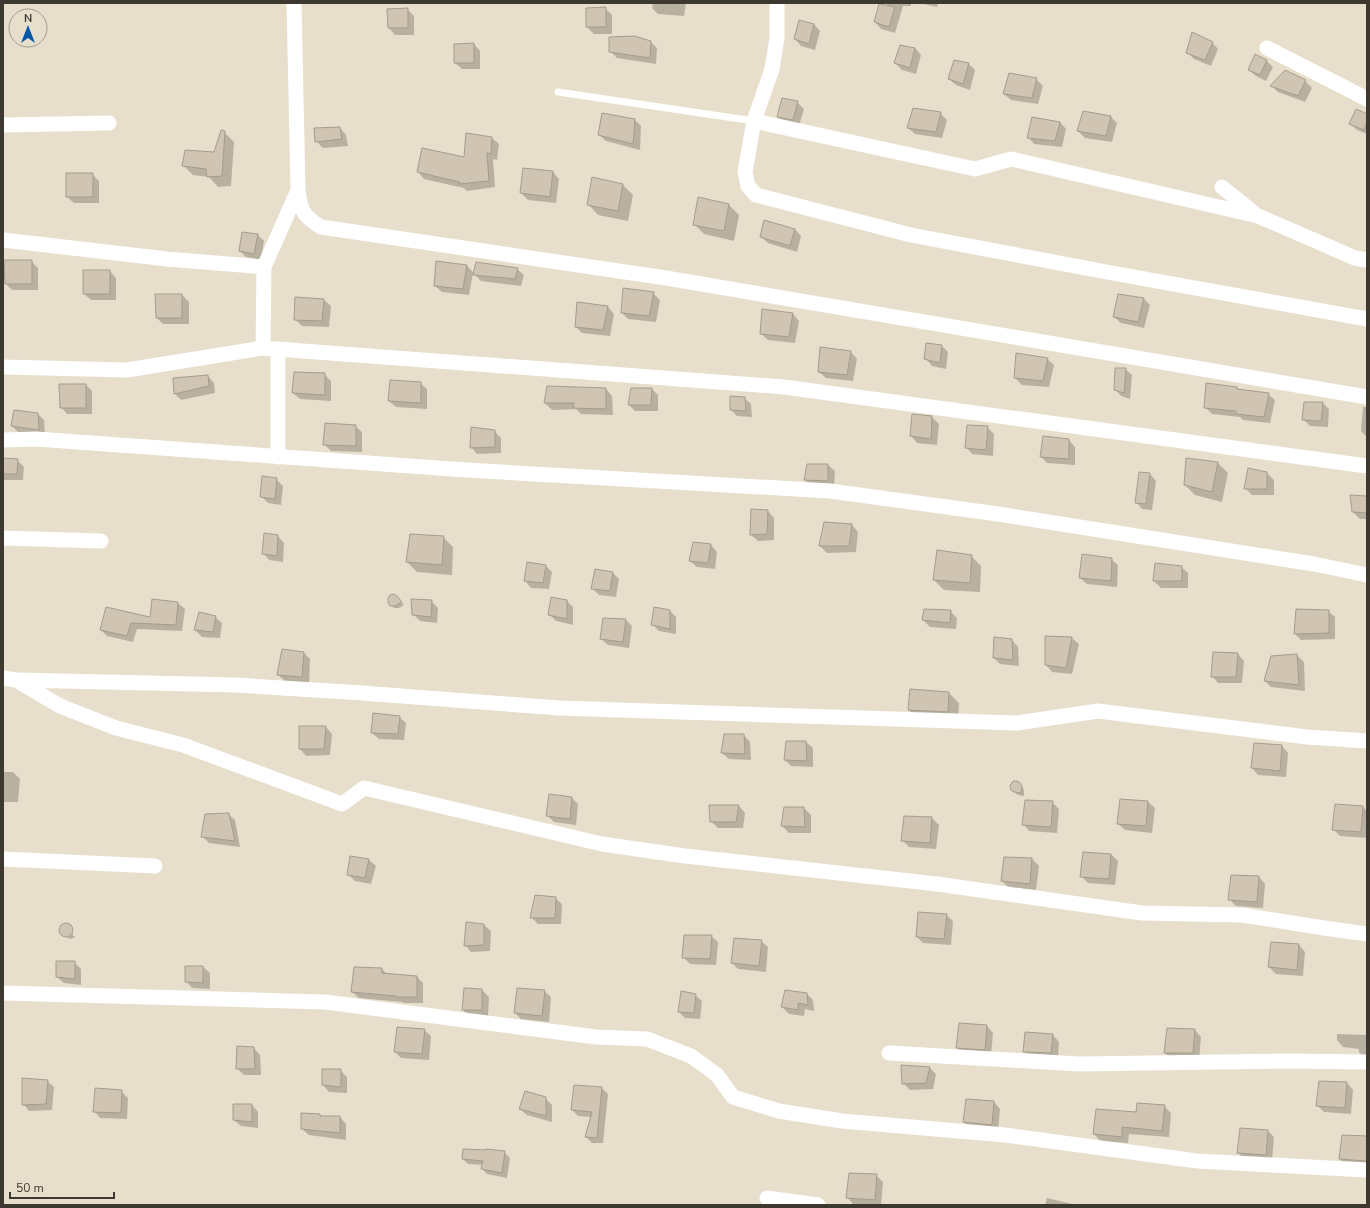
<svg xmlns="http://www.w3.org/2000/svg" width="1370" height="1208" viewBox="0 0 1370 1208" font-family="'Nunito Sans',sans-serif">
	<rect width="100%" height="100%" fill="#e7decb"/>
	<!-- shadow -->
	<path fill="#0003" d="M653,3H686L684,16L658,14L652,8Z
		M887,3H911V6H903L895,33L881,29L875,22L887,6Z
		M919,3H938L937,7Z
		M605,8L612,15V34H594L587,27V9Z
		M407,9L414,16V35H395L389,28Z
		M800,21L814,24L820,31L815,50L801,46L795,39Z
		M651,42L657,48L656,64L617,58L610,51Z
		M1212,42L1218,49L1211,66L1194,59L1187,52Z
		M474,44L480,51V69H462L455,63Z
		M915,48L921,55L916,74L902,70L895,63Z
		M1266,60L1273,67L1266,81L1256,76L1249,70Z
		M969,64L975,70L970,90L956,85L949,79Z
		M1036,79L1043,86L1038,104L1011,100L1004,94Z
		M1305,81L1312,88L1305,102L1278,92L1272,86Z
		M797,102L804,109L799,126L784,123L778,116Z
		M940,113L947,120L942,138L915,134L908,128Z
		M1367,115V134L1357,130L1350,124Z
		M1111,117L1117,123L1112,142L1085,138L1078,131Z
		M634,119L641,126L640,150L606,141L599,135Z
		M1060,122L1066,129L1062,147L1034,144L1028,137Z
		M340,128L346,135L348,146L323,148L316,141Z
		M224,132L234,142L231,186L218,187L209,177L193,175L183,165L215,153Z
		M467,134L492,138L499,144L497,160L493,159L495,187L467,191L464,188L424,179L418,172L464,158Z
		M553,172L559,179L556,203L528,200L521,193Z
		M92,174L99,181V203H74L67,197Z
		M593,178L623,185L633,195L628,221L598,215L588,204Z
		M729,205L739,215L734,241L704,234L694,224Z
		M765,221L795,229L801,236L797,252L768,243L761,237Z
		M258,235L264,241L261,260L246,257L240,251Z
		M31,261L38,268V290H12L6,284Z
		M437,262L467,266L475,274L517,269L524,275L521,286L481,281L473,273L469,295L442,292L435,286Z
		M110,271L116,278V300H91L84,294Z
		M653,293L660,300L656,322L628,319L622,313Z
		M182,295L189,302V324H163L157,318Z
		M296,298L324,300L331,306L329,327L302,326L295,319Z
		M1144,299L1150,305L1144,328L1121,323L1114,317Z
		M608,307L614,314L610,336L582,333L576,327Z
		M763,310L793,314L799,321L795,343L768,340L761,334Z
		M942,346L948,352L946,369L932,366L926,359Z
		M851,352L857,359L853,381L826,378L819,372Z
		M1047,359L1054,365L1049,387L1022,385L1015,378Z
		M1125,369L1132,375L1130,399L1121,396L1115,389Z
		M324,374L331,381V401L300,399L293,393Z
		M208,376L214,383L215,393L181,400L175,394Z
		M420,383L427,389V409L396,407L389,401Z
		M86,385L92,391V414H67L61,407Z
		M548,387L606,389L612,396L613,415L581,414L576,409L552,410L545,403Z
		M1237,388L1239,390L1268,394L1275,400L1270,423L1243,420L1240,417L1212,414L1205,407Z
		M652,389L658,395V411H635L629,405Z
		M744,398L751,404L752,417L737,416L731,410Z
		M1304,403H1323L1329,409L1328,427L1310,426L1303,419Z
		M1363,407H1367V437L1361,431Z
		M38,414L44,420L45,436L19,433L12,426Z
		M913,415L932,417L939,424L937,445L917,443L911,436Z
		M355,426L362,432V452L331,451L324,444Z
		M987,427L994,434L993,456L972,454L966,447Z
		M494,431L501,438V453L477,454L471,447Z
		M1069,440L1075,447V465L1047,463L1041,457Z
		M1187,459L1218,463L1228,473L1222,502L1195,495L1185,485Z
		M3,460H17L24,467L23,480H3Z
		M808,465H828L835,471L834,487H812L805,480Z
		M1140,473L1150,474L1156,481L1152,510L1142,509L1136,502Z
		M1267,473L1274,480V495H1252L1246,489Z
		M276,479L283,486L281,505L268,503L261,496Z
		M1367,497V519H1360L1353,512Z
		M768,511L774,518V540L758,541L751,535Z
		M825,523L852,525L858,532L856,552L827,553L820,546Z
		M278,536L284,543L283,562L269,560L263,553Z
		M443,537L453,547L452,575L417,572L407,562Z
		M711,545L717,552L715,569L697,567L690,561Z
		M971,556L981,566L980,592L944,590L934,580Z
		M1111,559L1118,565L1117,587L1087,584L1080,578Z
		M1156,564L1181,567L1188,573V588H1161L1154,581Z
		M545,565L552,572L549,589L531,588L525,581Z
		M613,573L619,579L616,597L599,595L592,588Z
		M395,596L404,605L399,608H394L391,605Z
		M153,600L178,603L185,609L182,631L137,629L133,642L107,636L101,630L151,618Z
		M431,601L438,608L437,623L420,621L413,614Z
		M567,601L573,607V625L556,621L550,615Z
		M670,611L676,617V634L659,631L652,624Z
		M950,611L957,618L956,629L930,627L923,620Z
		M1328,611L1335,617V639L1301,640L1295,634Z
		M215,617L222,623L220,638L202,637L195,630Z
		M626,620L632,626L629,648L608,645L601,639Z
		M1046,637L1072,638L1079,644L1072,674L1052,672L1046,665Z
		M1012,640L1018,647L1019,666L1000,664L994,658Z
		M304,653L310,659L309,683L285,681L278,675Z
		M1214,653L1238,654L1244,661L1242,683H1218L1212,676Z
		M1297,655L1304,662L1305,691L1271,687L1265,681L1272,657Z
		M911,690L949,693L959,703L958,721L919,720L909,710Z
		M399,717L406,723L404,740L379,739L372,733Z
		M300,727H326L332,734L330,755L306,756L300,749Z
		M744,735L750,742L751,760L729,759L722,753Z
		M806,742L813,748V767L791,766L785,760Z
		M1282,746L1288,753L1286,777L1258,775L1252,768Z
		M3,772H13L20,779L18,802H3Z
		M1020,783L1024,790V796L1018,795L1012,790Z
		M572,798L578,804L576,825L554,822L547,815Z
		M1121,800L1148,802L1155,808L1152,833L1125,830L1118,824Z
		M1052,802L1059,809L1057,833L1029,831L1023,824Z
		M739,806L745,813L743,828H718L711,821Z
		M1363,807L1367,811V838L1340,836L1333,829Z
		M785,808H804L811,815V833H789L782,826Z
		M228,814L235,820L240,847L209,843L202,836Z
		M905,817L932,818L939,825L936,849L909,847L902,840Z
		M1084,853L1111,854L1118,861L1115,885L1088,883L1081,876Z
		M351,857L369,860L376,866L371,884L355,881L348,874Z
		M1005,858L1032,859L1039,866L1036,890L1009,888L1002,881Z
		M1259,877L1265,884L1263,908L1236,906L1229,899Z
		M555,898L562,904L561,924H538L531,917Z
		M946,915L953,921L951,945L923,943L917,937Z
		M68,924L72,927L73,936H75L74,938L70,939L61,933L60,928L62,925Z
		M484,925L491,931L490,951L471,952L465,945Z
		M711,936L718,942L716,965L690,964L683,957Z
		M761,941L768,947L766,972L738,969L732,963Z
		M1272,943L1299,945L1305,952L1303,976L1276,974L1269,967Z
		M74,962L81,969V985L64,983L57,977Z
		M203,967L210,973V989L192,988L186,981Z
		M382,969L387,974L417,977L423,983V1003H404L402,1002L359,998L352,992Z
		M465,989L482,990L489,997L488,1016L469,1017L463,1010Z
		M544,991L551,997L549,1022L521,1019L515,1013Z
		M807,994L813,1000L814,1011L805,1009L804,1016L789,1014L782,1007Z
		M695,995L702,1001L700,1019L685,1018L679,1012Z
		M987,1026L993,1033L991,1056L964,1054L957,1048Z
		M424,1030L431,1036L429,1060L401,1058L395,1052Z
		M1195,1030L1201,1037L1199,1060L1171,1059L1165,1053Z
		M1337,1034L1367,1035V1059H1365L1359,1052V1049L1343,1047L1337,1040Z
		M1053,1035L1059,1042L1058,1059L1030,1058L1024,1051Z
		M254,1048L260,1055L261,1075H244L237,1068Z
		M902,1066L930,1068L936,1074L933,1089L910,1090L903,1083Z
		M340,1070L347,1077V1093L329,1092L323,1085Z
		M47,1081L54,1087L52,1110L29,1111L23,1104Z
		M1347,1083L1353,1090L1351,1114L1324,1112L1317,1105Z
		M602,1088L608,1094L603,1143H592L586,1137L591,1117L578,1116L572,1110Z
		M121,1091L128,1098L127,1119L100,1118L94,1111Z
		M545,1098L552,1105V1122L527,1115L520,1109Z
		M994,1102L1000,1109L998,1131L971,1129L964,1122Z
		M252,1105L258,1112V1128L241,1126L234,1120Z
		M1164,1106L1171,1113L1169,1137L1129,1134L1128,1143L1100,1141L1094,1134L1136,1113Z
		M320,1115L322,1117H340L346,1124V1140L309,1135L302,1129Z
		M1268,1131L1274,1137L1272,1161L1245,1159L1238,1153Z
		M1342,1136L1367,1137V1167L1346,1166L1340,1159Z
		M504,1152L510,1158L507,1178L487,1174L482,1169L483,1165L468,1164L463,1159Z
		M876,1175L883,1182L881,1205L853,1204L847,1197Z
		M1047,1198L1072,1204L1073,1205H1045Z"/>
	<!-- building -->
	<path fill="#d0c4b2" stroke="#a79c8b" d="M879,4L895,7L889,27L874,22Z
		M606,7V27H586V8Z
		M408,8V28H388L387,9Z
		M799,20L814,24L809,44L794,39Z
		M1192,32L1213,42L1205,60L1186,53Z
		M634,36L651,41L650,58L609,52V37Z
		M474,43V63H454V44Z
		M900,45L915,48L910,68L894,63Z
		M1255,54L1267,60L1260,75L1248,70Z
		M954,60L969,63L963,84L948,79Z
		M1285,70L1306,80L1298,96L1270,86Z
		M1009,73L1037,78L1032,98L1003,94Z
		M782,98L798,101L793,120L777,117Z
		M913,108L941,112L936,132L907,128Z
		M1356,109L1367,114V121L1364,130L1349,124Z
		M1083,111L1111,116L1106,136L1077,131Z
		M602,113L635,119L633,144L598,135Z
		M1032,117L1060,122L1055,141L1027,138Z
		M340,127L342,139L315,142L314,128Z
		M221,130L225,131L222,176L207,177L206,169L182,166L185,150L214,152Z
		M466,133L492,137L491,154L487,153L489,181L459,184L460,182L417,172L422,148L464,157Z
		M523,168L553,171L550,197L520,193Z
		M66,173H93V197H66Z
		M592,177L623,184L618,211L587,205Z
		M698,197L729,204L724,231L693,225Z
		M764,220L795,229L790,246L760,237Z
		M242,232L258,234L254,254L239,251Z
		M4,260H32V284H5Z
		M436,261L467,265L463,289L434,286Z
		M476,262L518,268L515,279L473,275Z
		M83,270H110V294H83Z
		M623,288L654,292L649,316L621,313Z
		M155,294H182V318H156Z
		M1118,294L1144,298L1138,322L1113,317Z
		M295,297L324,299L322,321L294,320Z
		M577,302L608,306L603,330L575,327Z
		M762,309L793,313L789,337L760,334Z
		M926,343L942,345L940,363L924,359Z
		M820,347L851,351L847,375L818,372Z
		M1016,353L1048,358L1043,381L1014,378Z
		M1115,368H1126L1124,393L1114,390Z
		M294,372L325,373V395L292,393Z
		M208,375L209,386L174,394L173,378Z
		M390,380L421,382V403L388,401Z
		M1206,383L1237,387V389L1269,393L1264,417L1236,414V411L1204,408Z
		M59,384H86V408H60Z
		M547,386L606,388V409L573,408L574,403H544Z
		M631,388H652L651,405H628Z
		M730,396L745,397L746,411L730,410Z
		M1304,402H1323L1321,421L1302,420Z
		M14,410L38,413L39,430L11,426Z
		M912,414L932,416L931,439L910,436Z
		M325,423L356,425V446L323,445Z
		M967,425L988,426L986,450L965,448Z
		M471,427L495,430V447L470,448Z
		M1043,436L1069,439V459L1040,457Z
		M3,458L18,459L17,474H3Z
		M1186,458L1218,462L1212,492L1184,485Z
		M807,464H828V481L804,480Z
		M1248,468L1267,472V489H1244Z
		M1139,472L1150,473L1146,504L1135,503Z
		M262,476L277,478L275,499L260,497Z
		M1350,495L1367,496V513L1352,512Z
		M751,509L768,510L767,534L750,535Z
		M824,522L852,524L849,546H819Z
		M264,533L278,535L277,556L262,554Z
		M410,534L444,536L442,565L406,562Z
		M693,542L711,544L708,563L689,561Z
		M937,550L972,555L970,583L933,580Z
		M1082,554L1112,558L1111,581L1079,578Z
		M527,562L546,565L543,583L524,581Z
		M1155,563L1182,566V581H1153Z
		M595,569L613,572L610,591L591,589Z
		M394,594L397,596L402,602L395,606H390L388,602V598L390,595Z
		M551,597L567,600V619L548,615Z
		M152,599L178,602L176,625L131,623L127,636L100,630L106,607L150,617Z
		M411,599L432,600L431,617L412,615Z
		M654,607L670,610V629L651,625Z
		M924,609L951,610L950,623L922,620Z
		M1296,609L1329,610V633L1294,634Z
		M199,612L216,616L213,632L194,630Z
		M603,618L626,619L623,642L600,639Z
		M1045,636L1072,637L1066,668L1045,665Z
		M994,637L1012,639L1013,660L993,658Z
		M282,649L304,652L302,677L277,675Z
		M1213,652L1238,653L1236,677H1211Z
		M1297,654L1299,685L1264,681L1271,656Z
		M910,689L949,692L948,712L908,710Z
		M373,713L400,716L398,734L371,733Z
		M299,726H326L324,749H299Z
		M724,734H744L745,754L721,753Z
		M786,741H806L807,761L784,760Z
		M1254,743L1282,745L1280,771L1251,768Z
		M1013,781H1017L1020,783L1022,786L1021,793L1014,792L1011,790L1010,786Z
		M549,794L572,797L570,819L546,816Z
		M1120,799L1148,801L1146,826L1117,824Z
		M1025,800L1053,801L1051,827L1022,825Z
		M1335,804L1363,806L1361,832L1332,830Z
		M709,805H739L736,822H710Z
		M784,807H804L805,827L781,826Z
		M229,813L235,841L201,837L205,814Z
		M904,816L932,817L930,843L901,841Z
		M1083,852L1111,854L1109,879L1080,877Z
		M350,856L369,859L365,878L347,875Z
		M1004,857L1032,858L1030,884L1001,881Z
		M1231,875L1259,876L1257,902L1228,900Z
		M535,895L556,897L555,918H530Z
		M918,912L947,914L944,939L916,937Z
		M466,922L484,924V945L464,946Z
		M59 930a7 7 0 1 1 14 0a7 7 0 1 1-14 0Z
		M684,935H712L710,959L682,958Z
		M734,938L762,940L759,966L731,963Z
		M1271,942L1299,944L1297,970L1268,967Z
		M56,961H75V979L56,977Z
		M185,966H203V983L185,982Z
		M354,967L382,968V973L417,976V997H396V996L351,992Z
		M464,988L482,989V1010H462Z
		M517,988L545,990L542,1016L514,1013Z
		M785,990L807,993L808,1005L798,1003V1010L781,1007Z
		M681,991L696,994L694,1013L678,1012Z
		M959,1023L987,1025L985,1050L956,1048Z
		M397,1027L425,1029L422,1054L394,1052Z
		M1167,1028L1195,1029L1193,1053H1164Z
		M1025,1032L1053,1034L1051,1053L1023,1052Z
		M237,1046L254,1047L255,1069H236Z
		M901,1065L930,1067L926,1083L902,1084Z
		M322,1069H341V1087L322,1085Z
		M22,1078L48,1080L46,1104L22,1105Z
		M1319,1081L1347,1082L1345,1108L1316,1106Z
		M574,1085L602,1087L597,1138L585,1137L592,1112L571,1110Z
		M95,1088L122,1090L121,1113L93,1112Z
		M525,1091L546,1097V1116L519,1109Z
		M966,1099L994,1101L992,1125L963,1122Z
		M1137,1103L1165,1105L1162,1131L1122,1127V1137L1093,1134L1096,1109L1136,1112Z
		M233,1104H252V1122L233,1120Z
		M301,1113L320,1114V1116H340V1133L301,1129Z
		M1240,1128L1268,1130L1266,1155L1237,1153Z
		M1342,1135L1367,1136V1161L1339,1159Z
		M463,1149L486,1150V1149L505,1151L502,1173L481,1169L483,1161L462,1159Z
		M849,1173L877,1174L875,1200L846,1198Z"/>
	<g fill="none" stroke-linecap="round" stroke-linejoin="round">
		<!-- service -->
		<path stroke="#fff" stroke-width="7" d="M558,92L754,121"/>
		<!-- minor -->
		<path stroke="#fff" stroke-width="15" d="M294,3L298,189C300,210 303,216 321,227L666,278L1367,397
			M777,3V38L772,69L754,121L745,172L748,186L756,195L911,235L1112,273L1367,319
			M1267,48L1367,99
			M754,121L975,169L1011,159L1258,216L1355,258L1367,260
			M3,125L109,123
			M1222,187L1254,213
			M3,240L167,259L264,267L298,190
			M263,348L264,267
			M3,367L127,370L263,348L784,387L1367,466
			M3,440L36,439L466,470L830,491L998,514L1314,564L1367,575
			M278,457V350
			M3,538L101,541
			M3,678L16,680L60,706L116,728L183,745L342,804L364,788L602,844L685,856L937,884L1142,913L1242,915L1324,928L1367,934
			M18,680L236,685L362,693L559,708L1017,723L1098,711L1307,737L1367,741
			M3,859L155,866
			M3,993L325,1002L596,1037L647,1039L691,1056L717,1075L733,1097L779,1111L842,1121L1005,1135L1197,1161L1367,1170
			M889,1053L1079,1064L1289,1061L1367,1062
			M767,1198L818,1205"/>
	</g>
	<!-- border -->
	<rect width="1370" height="1208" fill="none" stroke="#3d3931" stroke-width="8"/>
	<!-- north arrow -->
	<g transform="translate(28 28)"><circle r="19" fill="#e7decb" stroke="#a39c8d"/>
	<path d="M0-3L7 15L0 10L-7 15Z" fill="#0458a6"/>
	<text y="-6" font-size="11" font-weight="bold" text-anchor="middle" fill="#3d3931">N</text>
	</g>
	<!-- scale -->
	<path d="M10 1192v6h104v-6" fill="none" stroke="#3d3931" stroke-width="2"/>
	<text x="16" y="1192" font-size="12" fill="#3d3931" stroke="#e7decb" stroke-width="3" paint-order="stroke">50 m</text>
</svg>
